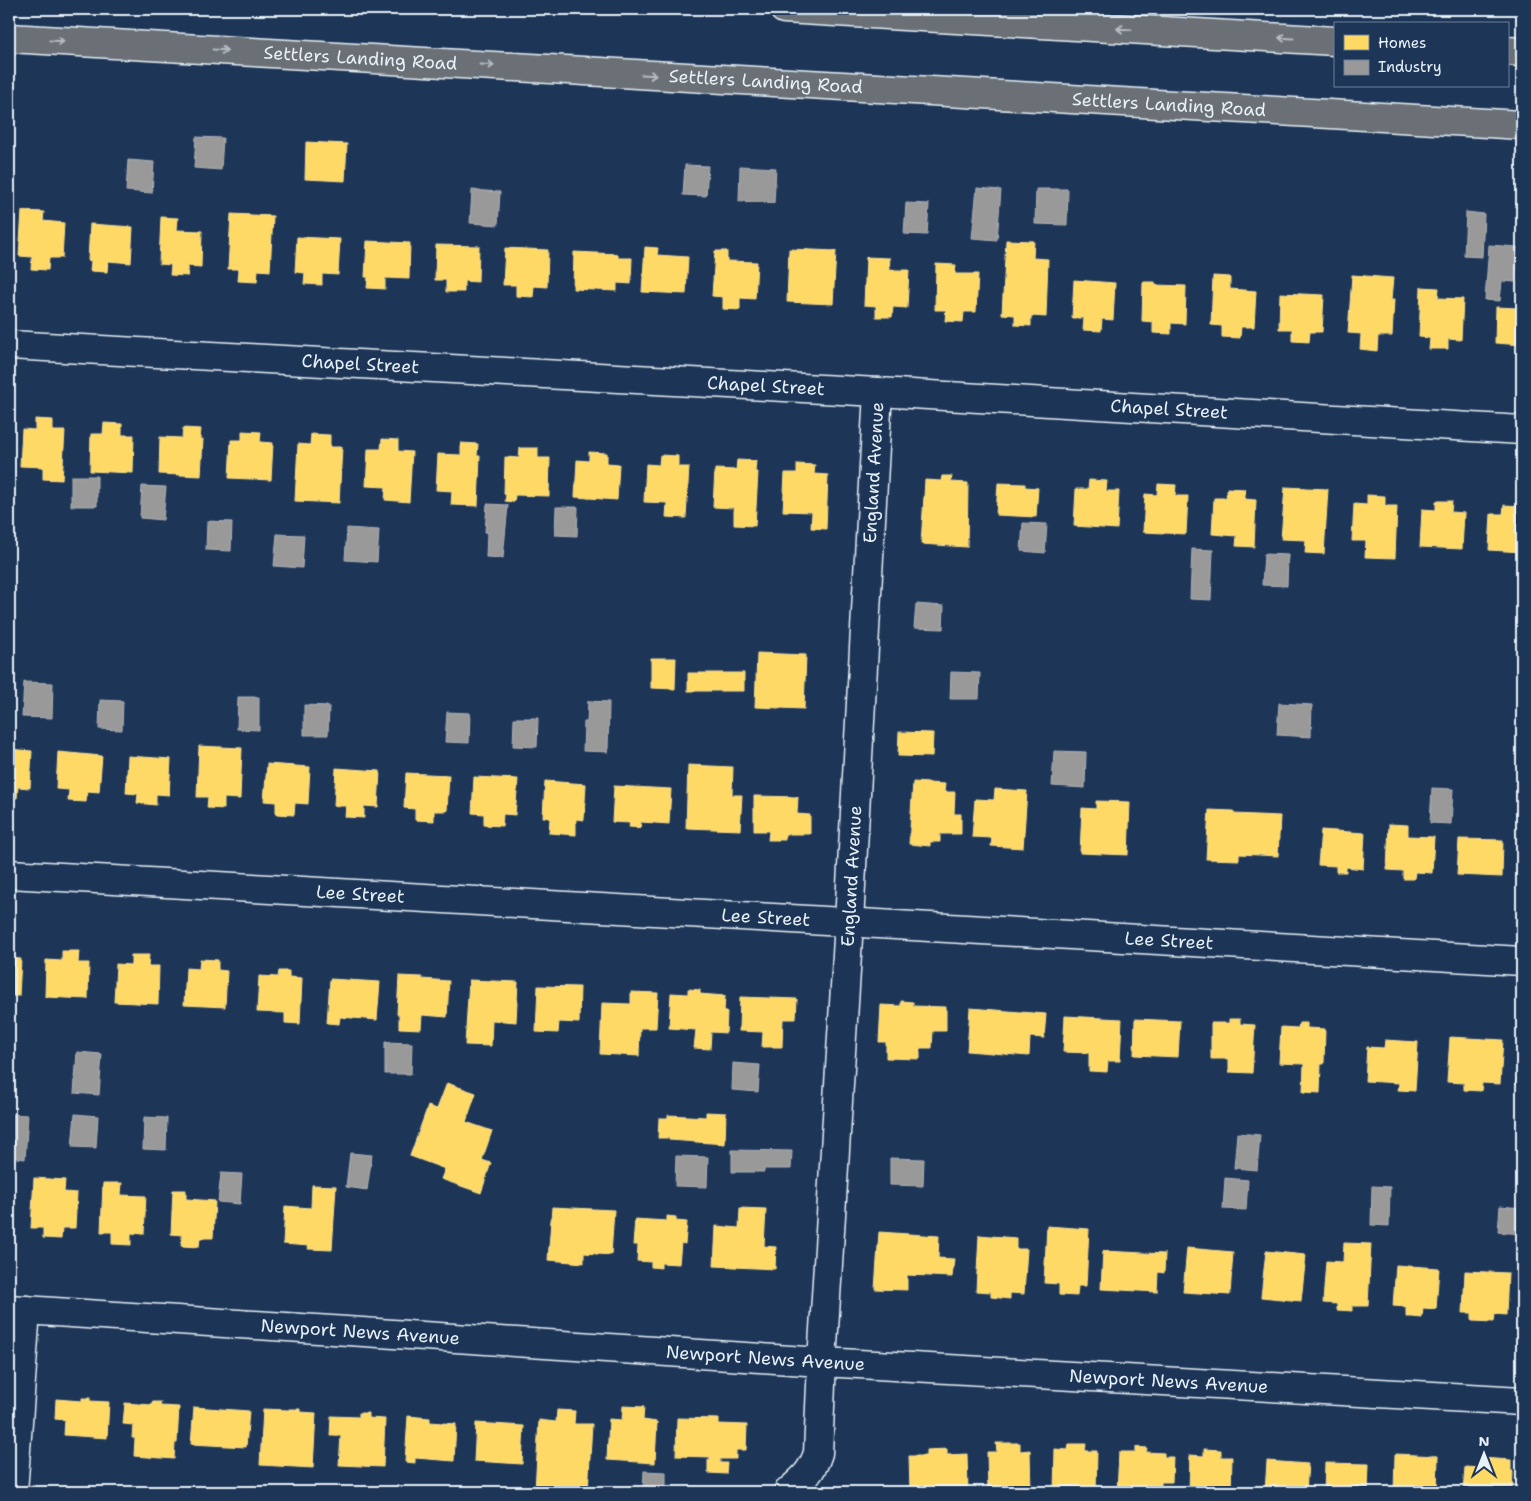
<svg xmlns="http://www.w3.org/2000/svg" width="1531" height="1501" viewBox="0 0 1531 1501" font-family="'Shantell Sans',sans-serif">
	<rect width="100%" height="100%" fill="#1d3557"/>
	<filter id="ink" filterUnits="userSpaceOnUse"><feTurbulence type="fractalNoise" baseFrequency=".02" numOctaves="2"/><feDisplacementMap in="SourceGraphic" scale="10" xChannelSelector="R" yChannelSelector="G"/><feConvolveMatrix kernelMatrix="1 2 1 2 8 2 1 2 1" color-interpolation-filters="sRGB"/></filter>
	<g filter="url(#ink)">
		<!-- homes -->
		<path fill="#ffd966" stroke="#f8e092" d="M306,142L347,144L345,181L305,179Z
			M22,211L44,212L43,221L64,223L62,258H49L48,270L31,269L32,257L19,256Z
			M231,214L273,216L270,271L258,270L257,282L238,281L239,269H228Z
			M161,217L178,218L177,230L202,231L201,267L188,266V276L170,275L171,265L159,264Z
			M90,224L133,227L131,263L108,261L107,272L90,271L91,261L88,260Z
			M297,237L340,239L338,275L322,274V285L304,284L305,273L295,272Z
			M1006,240L1034,241L1033,258L1048,259L1046,317L1031,316V326L1015,325V315L1002,314Z
			M367,241L410,243L409,279L385,278V289L367,288L368,277H365Z
			M436,245L479,246L478,282L464,281V292H446V280H435Z
			M645,247L658,248L657,255L688,257L686,294L642,292Z
			M505,248L548,250L547,287L534,286L533,297L516,296V285H503Z
			M789,249L836,251L833,304L787,302Z
			M715,251H727V261L757,262L755,299L740,298V310L723,309V297L712,296Z
			M574,252L618,254V258H632L631,284L617,283V291L573,289Z
			M866,257L890,258L889,270H909L907,308L893,307L892,317H876V306L864,305Z
			M936,264L956,265L955,274H978L976,312H964L963,322L945,321L946,310H935Z
			M1352,275L1393,278L1391,300H1394L1392,336H1378L1377,351L1360,349L1361,334L1348,333Z
			M1213,276L1230,277V289L1256,291L1254,327H1241L1240,338L1222,337V326L1211,325Z
			M1074,280L1115,283L1113,320L1102,319L1101,331L1083,330L1084,318H1072Z
			M1519,281H1522V345L1495,343L1496,307L1518,308Z
			M1143,282H1155V285L1186,286L1185,324L1171,323V334L1153,333V322L1142,321Z
			M1421,287L1439,288L1438,298L1463,299L1461,340L1448,339V349H1429L1430,338L1419,337Z
			M1280,293L1324,295L1322,332H1310L1309,342L1292,341V329H1279Z
			M35,419L53,420V431H65L62,480L43,479V467L20,466L22,429L35,430Z
			M104,423L122,424V435H134L133,473L90,471L91,434H103Z
			M183,428L201,429L200,439H203L201,476L159,474L160,437L182,438Z
			M242,431L261,432L260,442L273,443L271,480L229,478L231,440H242Z
			M311,434L330,435V447H342L339,503L295,501L298,444L310,445Z
			M382,439L398,440V451L412,452L409,502L385,500L386,487L366,486L368,449H381Z
			M461,443L478,444L477,456H480L478,506L451,505L452,491L436,490L438,454L461,455Z
			M520,448H538V458H550L549,496L515,495L514,502L505,501L506,495L504,494L505,457L519,458Z
			M589,452L607,453V463L619,464L617,500L575,497L577,460L589,461Z
			M660,455L678,456V467H689L686,518L666,517L667,503L644,502L646,464L659,465Z
			M737,460L756,461L755,472H758L755,526L734,525V508L713,507L715,469L736,470Z
			M797,464L815,465L814,474L828,475L826,529L811,528L812,512L783,511L785,473H797Z
			M942,476H952L951,482L968,483L967,547L921,544L925,480L941,481Z
			M1089,480L1107,481L1106,491H1119L1117,529L1074,526L1076,489H1088Z
			M998,483L1025,484V487L1038,488L1036,517L996,515Z
			M1158,484L1176,485L1175,496H1188L1186,534L1143,532L1145,494L1157,495Z
			M1285,487L1328,489L1324,554L1305,553L1306,540L1281,539Z
			M1227,488L1245,489V499L1256,500L1254,547L1236,546L1237,536L1212,534L1214,498H1226Z
			M1367,495L1385,496V506H1397L1395,558L1365,557L1366,541H1352L1354,504L1367,505Z
			M1436,501H1452L1451,512L1464,513L1462,549L1420,547L1422,509L1436,510Z
			M1504,505L1522,506V552L1489,550L1491,514H1503Z
			M757,653L806,655L804,709L755,707Z
			M651,658H676L675,689L651,688Z
			M688,673H744V691H688Z
			M899,732L933,733L932,757L898,756Z
			M199,746L242,748L240,799L224,798V809L207,808L208,797H197Z
			M9,749L32,751L30,788L18,787L17,798H9Z
			M58,752L102,756L99,792L87,791L86,802L68,801L69,790L56,789Z
			M128,756L171,759L169,795L156,794V805L137,803L138,794L126,793Z
			M267,764L310,767L308,804L295,803L294,815L276,814V802L264,801Z
			M688,765L733,767L732,795H742L740,830L686,828Z
			M336,768L380,771L378,807L364,806V818L345,817L346,806H334Z
			M406,773L449,775L447,811H434V821L415,820V809L404,808Z
			M474,777L518,779L515,815L503,814L502,826L484,825V814L472,813Z
			M545,781L586,784L584,820L576,819V835L549,833L550,818L543,817Z
			M913,782L945,784L944,792H955L954,814H961V834H940V842H930V846L909,844Z
			M614,786L671,789L669,824L641,822L640,828L629,827L630,823L612,822Z
			M995,789L1027,791L1023,848L991,846L992,838L972,837L975,799L994,800Z
			M754,796L798,797L797,814L810,815V834H785V840H768L769,831H754Z
			M1096,801L1130,802L1128,855L1080,853L1082,808L1096,809Z
			M1209,810L1234,811V814L1280,816L1278,856L1239,854V860L1206,859Z
			M1389,824L1408,825V836L1434,837L1432,873L1415,872L1414,879H1403V871L1387,870Z
			M1321,830L1365,833L1363,869L1346,867V872H1336V866L1318,865Z
			M1459,839L1503,840L1502,877L1457,875Z
			M9,948H11L10,958L21,959L19,996H9Z
			M62,951H79L78,963H89L88,999L45,997L46,960L62,961Z
			M131,955H149L148,966H159L158,1004L114,1002L116,964L131,965Z
			M200,959L218,960V970L227,971L225,1007L184,1005L186,968L199,969Z
			M279,971H289V977L302,978L300,1024L285,1023V1013L257,1012L259,976L278,977Z
			M399,976L422,977V979L449,981L447,1017L422,1015L421,1029L399,1028V1014H397Z
			M330,979L380,982L377,1020L340,1017L339,1024L327,1023Z
			M469,980L518,982L516,1022L492,1020L491,1046L465,1045Z
			M538,986L580,987L579,1023L559,1022L558,1033L536,1032Z
			M688,989L700,990V994L725,996L724,1012H727L726,1033L711,1032L710,1049L694,1048L696,1030L669,1028L671,993L688,994Z
			M631,992L658,993L656,1028H640L639,1056L600,1054L602,1003L631,1004Z
			M740,997L797,999L796,1019H783L782,1047H762L763,1032L739,1031Z
			M901,1001L913,1002V1006L946,1007V1031H933L932,1048H920V1059L886,1058V1042H879L881,1005L901,1006Z
			M970,1008L1046,1014L1044,1038L1030,1037L1029,1056L967,1051Z
			M1065,1016L1122,1019L1120,1061H1108L1107,1072L1089,1071V1053L1063,1052Z
			M1135,1019L1180,1021L1178,1057L1134,1055Z
			M1229,1019H1240V1024L1255,1025L1252,1073L1229,1072V1059H1211V1023H1229Z
			M1299,1023H1307V1028L1325,1029L1324,1064H1321L1320,1093L1303,1092L1304,1064L1279,1063L1281,1027L1298,1028Z
			M1450,1037L1503,1040L1500,1084L1482,1083L1481,1091L1464,1090V1083L1447,1082Z
			M1385,1040L1418,1042L1415,1091L1398,1090L1399,1083L1365,1081L1367,1047L1384,1048Z
			M1519,1040L1522,1041V1085L1516,1084Z
			M447,1083L476,1093L466,1122L492,1131L482,1160L491,1163L481,1193L441,1179L445,1169L410,1156L428,1106L437,1109Z
			M706,1112L726,1113L725,1144L669,1140V1138H658L659,1118H668V1115L706,1117Z
			M34,1178L65,1180L64,1192L77,1193L75,1228H62L61,1239L43,1238V1228H31Z
			M103,1183H122L121,1195L146,1196L144,1234L131,1233V1245L112,1244V1232H101Z
			M312,1185L336,1186L332,1250L308,1249L309,1246L283,1244L285,1206L311,1208Z
			M173,1190H186V1199L215,1201L213,1238H200L199,1247L181,1246L182,1235L171,1234Z
			M552,1207L614,1210L611,1255L584,1253V1263L548,1260Z
			M740,1208L766,1209L764,1246L776,1247L775,1269L714,1266L716,1226L739,1228Z
			M667,1216L676,1217V1221L687,1222L685,1244L681,1243L679,1264L661,1263V1268L651,1267V1262L637,1261L638,1245H633L635,1219L667,1221Z
			M1047,1226L1089,1229L1086,1286H1078L1077,1296L1059,1295V1284L1044,1283Z
			M879,1232L939,1236L938,1258L954,1259L952,1277L907,1275V1290L875,1289Z
			M979,1235L1016,1238V1249H1027L1024,1294L1010,1293V1299L991,1297V1292L976,1291Z
			M1344,1243L1371,1244L1368,1306H1352V1311L1337,1310V1304L1323,1303L1326,1261L1343,1262Z
			M1187,1248L1233,1252L1230,1295L1183,1292Z
			M1103,1251L1165,1254L1164,1273L1158,1272L1157,1292L1101,1289Z
			M1266,1251L1306,1255L1301,1301L1261,1297Z
			M1396,1265L1439,1268L1436,1309L1423,1308L1422,1318L1412,1317H1406V1307L1393,1306Z
			M1465,1271L1508,1273L1506,1315L1495,1314L1494,1322L1472,1321V1313H1463Z
			M82,1398H90V1401L109,1402L107,1438L64,1435L65,1420L55,1419L56,1399L82,1401Z
			M152,1402H161L160,1406L179,1407L177,1443H175L174,1459L134,1456L135,1438H132L133,1425L123,1424L125,1403L152,1405Z
			M623,1406L644,1407L643,1420L657,1422L655,1463L607,1460L609,1419L622,1420Z
			M194,1407L249,1411L246,1447L191,1444Z
			M263,1409L289,1410V1409H300V1412L316,1413L313,1468L260,1465Z
			M557,1410L575,1411L574,1424H592L588,1492L535,1490L539,1420L556,1422Z
			M359,1413H368V1418L385,1419L383,1467L339,1465L341,1436H330L331,1416L359,1417Z
			M408,1416L430,1418V1422L456,1424L454,1461L415,1458V1463L405,1462Z
			M677,1418L719,1419V1424L747,1425L746,1450H736V1459H720V1463H727L726,1474L708,1473V1460L710,1461V1457L676,1456Z
			M476,1423L524,1426L522,1464L474,1461Z
			M996,1443H1020V1451L1030,1450L1031,1492H988L987,1452H997Z
			M1069,1444H1086L1085,1451H1097L1096,1492H1066V1490H1054L1055,1449L1068,1450Z
			M1136,1447L1147,1448L1146,1452L1164,1453V1457H1173L1172,1482H1161V1492H1117L1119,1452H1136Z
			M947,1449V1455L967,1454L968,1492H910L909,1456H926V1450Z
			M1204,1449L1221,1450V1457H1232L1231,1492H1189L1190,1455L1204,1456Z
			M1395,1454L1438,1456L1437,1492H1394Z
			M1481,1458L1511,1460V1471H1513L1512,1492H1463L1465,1467L1481,1468Z
			M1267,1461L1308,1464L1306,1492H1265Z
			M1325,1463L1369,1464L1368,1492H1324Z"/>
		<!-- industry -->
		<path fill="#999" stroke="#b1b3b6" d="M196,137L223,138L221,170L194,168Z
			M128,160L154,162L152,193L126,191Z
			M685,165L708,166L706,196L683,195Z
			M9,166H14L12,201H9Z
			M740,166L776,168L774,203L739,201Z
			M977,188L1001,190L997,240L972,238Z
			M1036,189H1068L1067,225L1035,224Z
			M472,190L500,192L498,225L470,223Z
			M906,203L929,204L927,235L904,234Z
			M1466,212L1484,214L1482,257L1464,256Z
			M1489,245L1517,247L1515,282L1502,281L1500,301L1485,300Z
			M71,476H97V506H71Z
			M142,486L166,487L163,520L140,518Z
			M487,504L508,505L503,558L486,557L487,532H485Z
			M556,507H578L577,536L555,535Z
			M207,521L232,522L231,551L206,550Z
			M1023,523L1047,524L1045,553L1021,551Z
			M347,528L379,530L377,562L345,560Z
			M277,534L304,535L302,568L274,566Z
			M1192,549L1213,550L1211,600L1190,599Z
			M1264,554L1288,555L1287,586L1262,585Z
			M916,604L944,606L943,629L914,628Z
			M951,672L980,673L979,699H950Z
			M24,682L53,683L52,718L22,717Z
			M238,697H259V730L237,729Z
			M100,700L123,701L122,730L99,729Z
			M588,701L609,702L608,752L583,751L584,722H587Z
			M1279,703L1312,705L1311,737L1277,735Z
			M304,705L329,706L328,735H304Z
			M447,712L470,713L469,743L445,742Z
			M514,718H538L537,747L513,746Z
			M1054,751L1086,752L1085,788L1052,786Z
			M1432,788L1453,789L1451,824L1430,823Z
			M385,1042L412,1043L411,1074H385Z
			M77,1052L102,1054L99,1095L74,1093Z
			M733,1063L760,1065L758,1092L732,1090Z
			M9,1114L28,1115L25,1159L9,1157Z
			M75,1114L98,1116L96,1148L72,1147Z
			M144,1117L167,1118L166,1150L143,1149Z
			M1237,1133L1260,1135L1257,1170L1234,1168Z
			M732,1150L792,1151L791,1169H764V1172H732Z
			M350,1153L372,1155L367,1190L346,1187Z
			M676,1156L708,1157L707,1187L675,1186Z
			M890,1158L924,1159L923,1186L890,1185Z
			M221,1173L242,1174L240,1204L218,1202Z
			M1225,1178L1248,1180L1246,1210L1223,1209Z
			M1372,1186L1390,1187L1389,1226L1371,1225Z
			M1500,1206L1522,1208V1234L1498,1232Z
			M644,1471L666,1472V1492H643Z"/>
		<g fill="none" stroke-linecap="round" stroke-linejoin="round">
			<defs>
				<g id="minor">
					<path id="s1" d="M9,345L878,392L1522,430"/>
					<path id="s2" d="M9,874L1522,961"/>
					<path id="s3" d="M9,1309L822,1362L1522,1401"/>
					<path d="M13,1492L26,1310"/>
					<path id="s4" d="M788,1492C803,1479 812,1472 818,1453L822,1362L849,922L878,392"/>
				</g>
				<g id="major">
					<path d="M784,9L1335,41"/>
					<path id="s5" d="M9,38L1522,125"/>
					<path d="M1507,51L1522,52"/>
				</g>
			</defs>
			<!-- minor casing -->
			<use href="#minor" stroke="#e8f1f8" stroke-width="31"/>
			<!-- major casing -->
			<use href="#major" stroke="#e8f1f8" stroke-width="31"/>
			<!-- minor -->
			<use href="#minor" stroke="#1d3557" stroke-width="28"/>
			<!-- major -->
			<use href="#major" stroke="#6b7074" stroke-width="28"/>
		</g>
		<!-- one-way arrows -->
		<defs><path id="oneway-shaft" d="M-6 0H5M1.5-3L5.5 0L1.5 3" fill="none" stroke-width="1.6" stroke-linecap="round" stroke-linejoin="round" transform="scale(1.25)"/></defs>
		<g stroke="#b6bdc3">
			<use href="#oneway-shaft" transform="translate(1124 29) rotate(-177)"/>
			<use href="#oneway-shaft" transform="translate(1286 38) rotate(-177)"/>
			<use href="#oneway-shaft" transform="translate(57 41) rotate(3)"/>
			<use href="#oneway-shaft" transform="translate(220 50) rotate(3)"/>
			<use href="#oneway-shaft" transform="translate(487 65) rotate(3)"/>
			<use href="#oneway-shaft" transform="translate(649 75) rotate(3)"/>
		</g>
	</g>
	<g text-anchor="middle" stroke-width="5" stroke-linejoin="round" paint-order="stroke">
		<!-- street labels -->
		<g font-size="18" fill="#e8f1f8" stroke="#1d3557">
			<text dy="6" stroke="none"><textPath href="#s5" startOffset="352">Settlers Landing Road</textPath></text>
			<text dy="6" stroke="none"><textPath href="#s5" startOffset="758">Settlers Landing Road</textPath></text>
			<text dy="6" stroke="none"><textPath href="#s5" startOffset="1162">Settlers Landing Road</textPath></text>
			<text dy="6" stroke="none"><textPath href="#s1" startOffset="352">Chapel Street</textPath></text>
			<text dy="6" stroke="none"><textPath href="#s1" startOffset="758">Chapel Street</textPath></text>
			<text dy="6" stroke="none"><textPath href="#s1" startOffset="1162">Chapel Street</textPath></text>
			<text dy="6" stroke="none"><textPath href="#s4" startOffset="1032">England Avenue</textPath></text>
			<text dy="6" stroke="none"><textPath href="#s4" startOffset="628">England Avenue</textPath></text>
			<text dy="6" stroke="none"><textPath href="#s2" startOffset="352">Lee Street</textPath></text>
			<text dy="6" stroke="none"><textPath href="#s2" startOffset="758">Lee Street</textPath></text>
			<text dy="6" stroke="none"><textPath href="#s2" startOffset="1162">Lee Street</textPath></text>
			<text dy="6" stroke="none"><textPath href="#s3" startOffset="352">Newport News Avenue</textPath></text>
			<text dy="6" stroke="none"><textPath href="#s3" startOffset="758">Newport News Avenue</textPath></text>
			<text dy="6" stroke="none"><textPath href="#s3" startOffset="1162">Newport News Avenue</textPath></text>
		</g>
	</g>
	<!-- margin -->
	<rect width="1531" height="1501" fill="none" stroke="#1d3557" stroke-width="30"/>
	<rect x="15" y="15" width="1501" height="1471" fill="none" stroke="#e8f1f8" stroke-width="2" filter="url(#ink)"/>
	<!-- legend -->
	<rect x="1334" y="22" width="175" height="65" fill="#1d3557" stroke="#6e8097"/>
	<rect x="1344" y="35" width="25" height="15" fill="#ffd966" stroke="#6e8097"/>
	<text x="1378" y="48" font-size="15" fill="#e8f1f8">Homes</text>
	<rect x="1344" y="60" width="25" height="15" fill="#999999" stroke="#6e8097"/>
	<text x="1378" y="72" font-size="15" fill="#e8f1f8">Industry</text>
	<!-- north arrow -->
	<g transform="translate(1484 1454)" stroke="#1d3557" stroke-width="4" paint-order="stroke">
	<path d="M0-4L9 19L0 12L-9 19Z" fill="#e8f1f8"/>
	<text y="-8" font-size="14" font-weight="bold" text-anchor="middle" fill="#e8f1f8">N</text>
	</g>
</svg>
